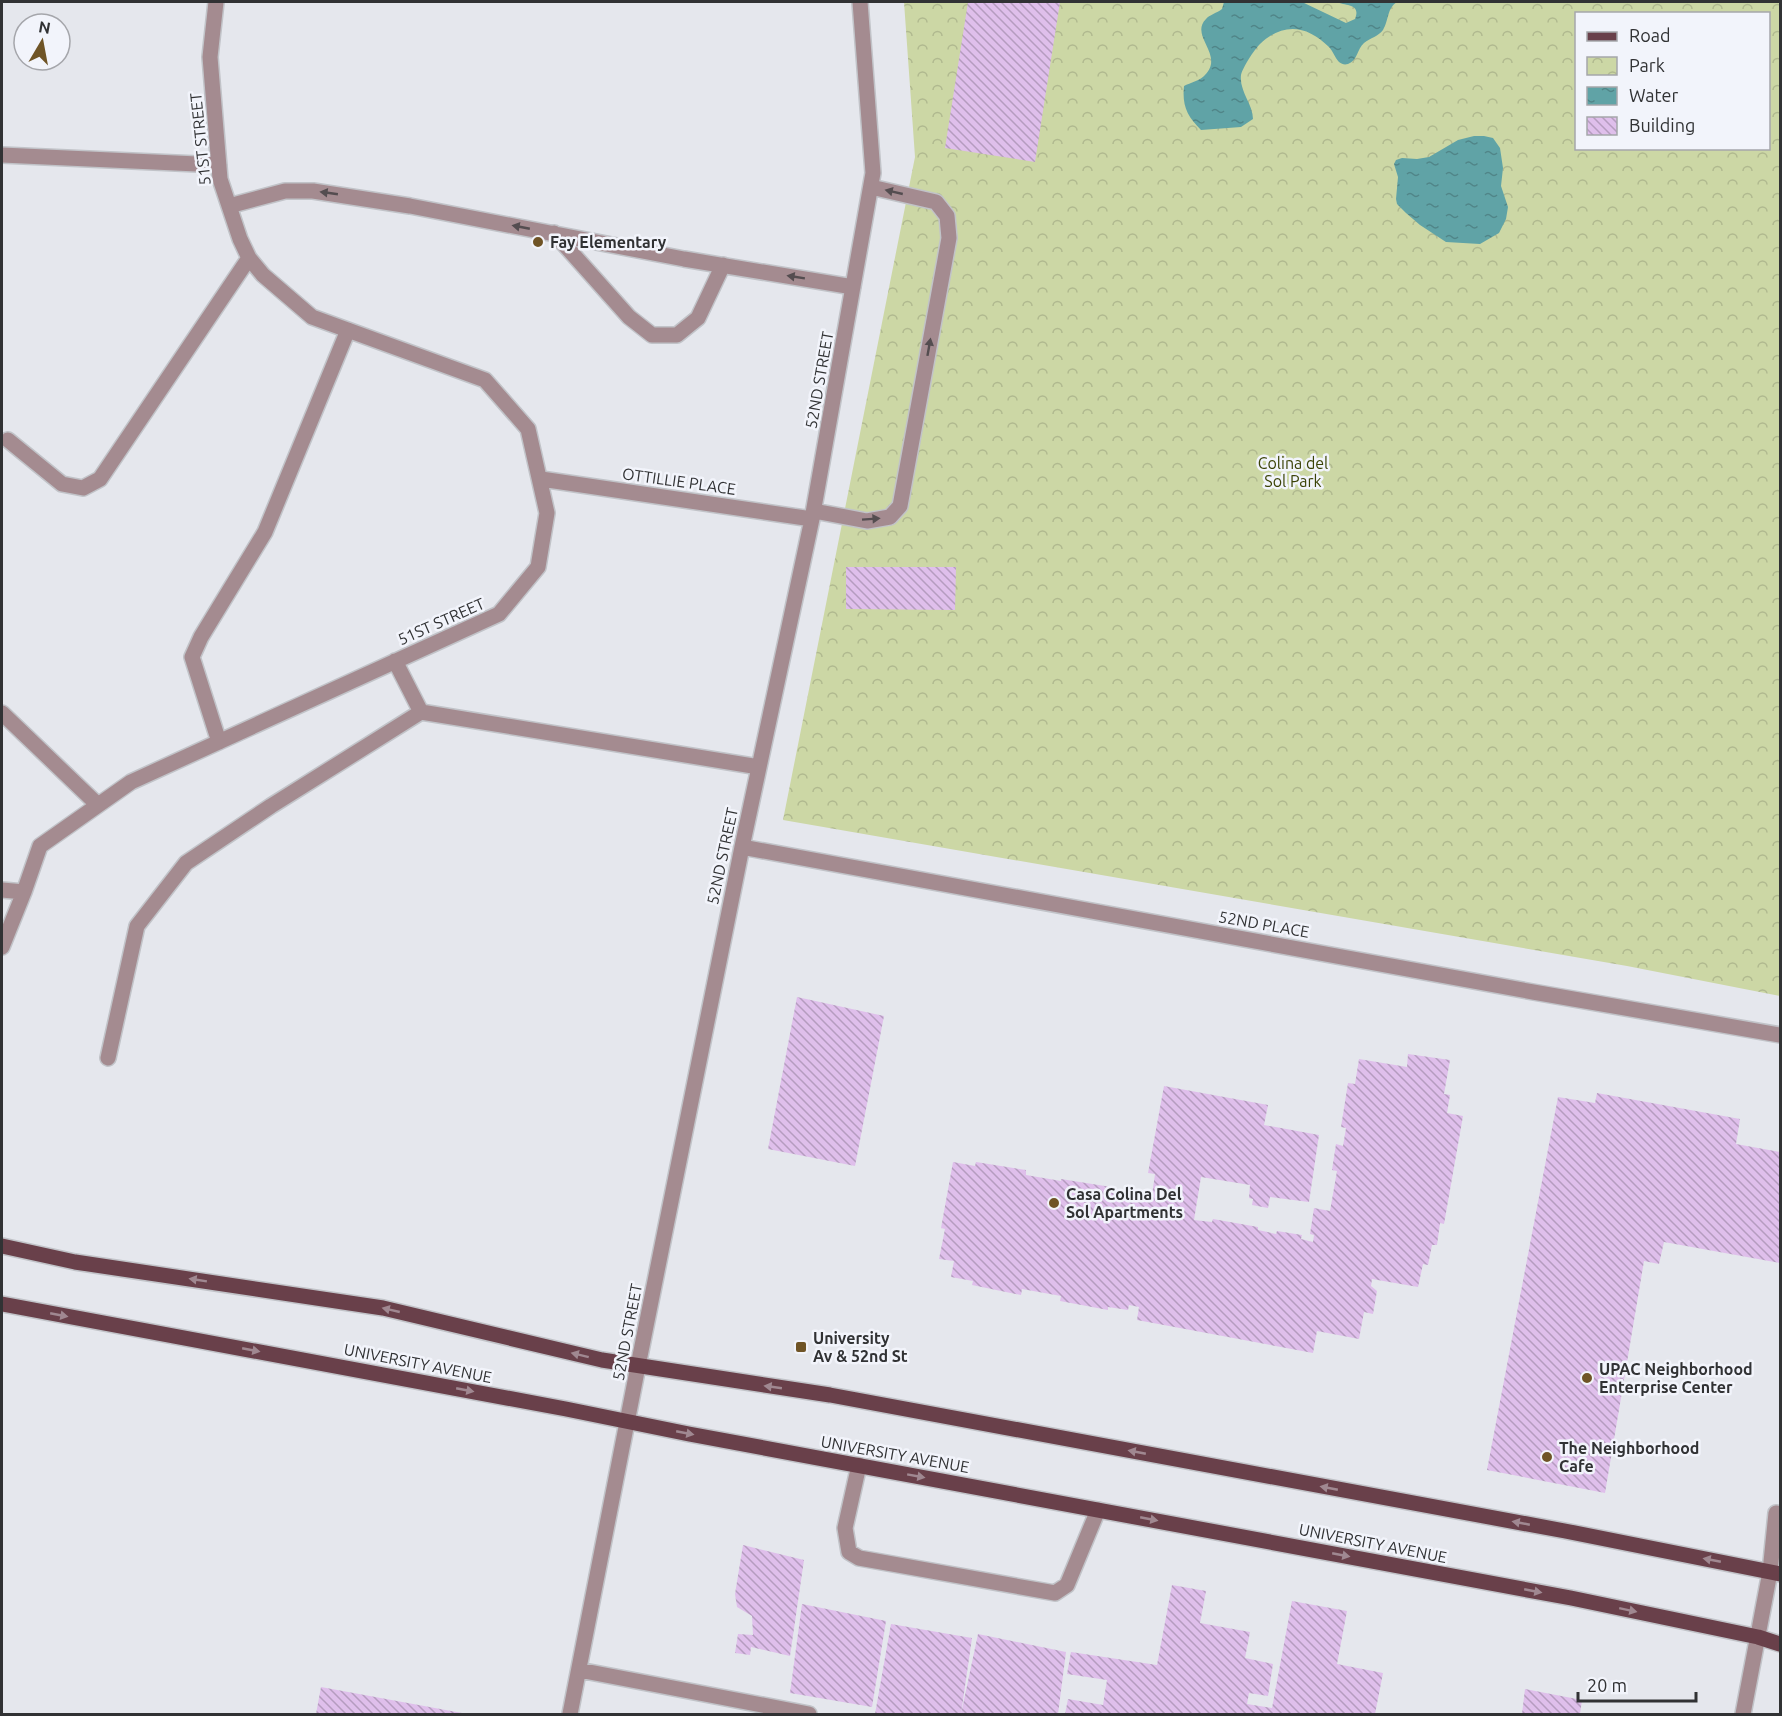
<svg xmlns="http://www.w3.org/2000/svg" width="1782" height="1716" viewBox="0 0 1782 1716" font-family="Ubuntu,sans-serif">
	<defs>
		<pattern id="park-crowns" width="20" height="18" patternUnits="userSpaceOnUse" patternTransform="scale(1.5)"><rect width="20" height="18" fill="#ccd7a5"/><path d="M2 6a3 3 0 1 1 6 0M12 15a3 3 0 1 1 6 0" fill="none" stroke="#b0b98f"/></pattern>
		<pattern id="water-ripples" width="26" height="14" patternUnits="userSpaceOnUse" patternTransform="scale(1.5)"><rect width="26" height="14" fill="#60a3a6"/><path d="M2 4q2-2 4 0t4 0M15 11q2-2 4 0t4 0" fill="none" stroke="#508588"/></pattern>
		<pattern id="building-back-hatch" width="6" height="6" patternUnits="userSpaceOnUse" patternTransform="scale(1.5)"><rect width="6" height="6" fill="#dfbfeb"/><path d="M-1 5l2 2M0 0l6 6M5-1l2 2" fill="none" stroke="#b59cbf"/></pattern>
	</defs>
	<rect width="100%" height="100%" fill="#e5e7ed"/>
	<!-- park -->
	<path fill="url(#park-crowns)" fill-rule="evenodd" d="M904,2H1780V996L1627,966L783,820L915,157ZM1576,14H1768V148H1576Z"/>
	<!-- water -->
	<path fill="url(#water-ripples)" d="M1224,2H1302L1346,23L1355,19C1361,4 1347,6 1336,2H1397C1387,8 1389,20 1383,30C1379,36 1370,38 1364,43C1357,49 1358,60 1348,64C1344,65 1342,64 1339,62C1335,58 1333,51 1329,47C1307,25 1283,22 1260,44C1254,50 1243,67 1241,75C1239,91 1253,104 1253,119L1241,127L1201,130C1187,116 1182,106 1184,86C1190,83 1201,80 1205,75C1225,55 1189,36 1206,19C1209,15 1217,13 1222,9Z
		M1474,136H1484L1493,138L1500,148L1503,168L1501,186L1508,207L1506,219L1499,233L1480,244L1446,242L1420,225L1406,213L1397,204L1396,199L1398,177L1394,164L1396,160L1402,158L1417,159L1429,157L1458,140Z"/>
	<!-- building -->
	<path fill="url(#building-back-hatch)" d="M968,2H1060L1035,162L945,148Z
		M846,567H956L955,610L846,609Z
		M797,997L884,1016L855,1166L768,1149Z
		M1408,1054L1450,1060L1444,1094L1450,1095L1447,1113L1463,1116L1444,1224L1440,1223L1437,1245H1432L1428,1265L1423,1264L1418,1287L1372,1279L1371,1286L1377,1291L1373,1314L1364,1312L1359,1339L1317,1331L1313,1353L1137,1320L1139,1307L1129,1305L1128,1310L1108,1307V1310L1060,1301L1061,1296L1022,1289L1021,1295L972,1285L973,1281L951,1277L954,1261L939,1259L945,1229L941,1228L953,1162L975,1166L976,1162L1026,1170V1175L1061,1181V1179L1111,1187L1110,1192L1125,1195L1126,1191L1152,1195L1155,1174L1148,1173L1164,1086L1268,1105L1264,1125L1319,1135L1309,1202L1270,1197L1268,1208L1252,1205L1253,1199L1249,1198L1250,1185L1201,1177L1194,1220L1212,1222L1213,1219L1258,1227V1230L1276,1234L1277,1231L1302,1235L1301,1239L1313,1242L1314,1235L1310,1234L1314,1208L1330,1211L1337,1171L1332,1170L1336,1144L1343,1146L1346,1128L1341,1127L1348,1083L1355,1084L1359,1059L1407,1067Z
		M1597,1093L1740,1119L1736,1144L1780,1152V1263L1664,1242L1659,1264L1644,1261L1605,1493L1487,1470L1558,1097L1595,1103Z
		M743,1545L804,1560L790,1656L751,1647L750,1655L735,1653L738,1634L753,1635L752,1616L737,1607L735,1594Z
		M1172,1585L1206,1591L1200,1623L1250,1632L1245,1658L1273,1664L1268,1696L1249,1693L1247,1704L1272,1708L1292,1601L1347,1611L1337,1664L1383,1673L1375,1714H1065L1068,1699L1103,1705L1107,1680L1067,1674L1071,1652L1157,1665Z
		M802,1604L886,1621L872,1707L790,1693Z
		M891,1624L972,1638L961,1714H875Z
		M978,1634L1066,1652L1058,1714H961Z
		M321,1687L462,1713V1714H316Z
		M1525,1689L1582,1700L1580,1714H1522Z"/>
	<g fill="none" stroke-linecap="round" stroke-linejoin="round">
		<defs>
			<path id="minor" d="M2,155L219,165
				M229,206L285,191H313L410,206L684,259L853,287
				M554,233L629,317L652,335H677L698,318L723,265
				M8,440L62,484L83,488L100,479L249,258
				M541,479L812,519
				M814,511L867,521L890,517L900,506L949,238L947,216L936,202L871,187
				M395,661L421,712L759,767
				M2,713L98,805
				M219,742L192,657L201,637L265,532L348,330
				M742,847L1533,992L1780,1035
				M2,890L24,892
				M2,947L24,892L40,846L131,782L499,614L538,567L547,513L528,429L485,380L312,317L263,275L249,258L240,239L220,179L210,57L216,2
				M108,1058L137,926L186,863L271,806L421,712
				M859,1465L845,1528L849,1552L859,1558L1055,1593L1067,1585L1098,1510
				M579,1670L809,1714
				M570,1714L638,1366L742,847L812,519L873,173L860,2
				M1743,1714L1770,1572L1776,1513"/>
			<path id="major" d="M2,1246L75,1262L383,1308L602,1360L830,1395L1565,1531L1780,1574
				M2,1304L566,1409L689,1434L1571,1598L1758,1637L1780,1644"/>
		</defs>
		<!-- minor casing -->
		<use href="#minor" stroke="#c1c3c8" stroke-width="18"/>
		<!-- major casing -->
		<use href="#major" stroke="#c1c3c8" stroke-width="18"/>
		<!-- minor -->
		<use href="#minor" stroke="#a48b90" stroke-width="15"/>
		<!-- major -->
		<use href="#major" stroke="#69404a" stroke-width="15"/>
	</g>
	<!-- one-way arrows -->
	<defs><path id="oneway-solid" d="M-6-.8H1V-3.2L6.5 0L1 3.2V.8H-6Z" transform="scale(1.5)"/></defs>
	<g fill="#544d50">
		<use href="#oneway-solid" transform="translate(894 192) rotate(-167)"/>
		<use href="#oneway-solid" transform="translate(329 193) rotate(-172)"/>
		<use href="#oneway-solid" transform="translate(521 227) rotate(-169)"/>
		<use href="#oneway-solid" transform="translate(796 277) rotate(-171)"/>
		<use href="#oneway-solid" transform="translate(929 347) rotate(-80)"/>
		<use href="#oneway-solid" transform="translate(871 519) rotate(-4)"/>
	</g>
	<g fill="#a08891">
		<use href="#oneway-solid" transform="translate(198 1280) rotate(-171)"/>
		<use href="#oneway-solid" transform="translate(391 1310) rotate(-167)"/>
		<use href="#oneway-solid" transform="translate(59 1315) rotate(11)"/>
		<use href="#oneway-solid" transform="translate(251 1350) rotate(11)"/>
		<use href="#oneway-solid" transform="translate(580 1355) rotate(-166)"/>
		<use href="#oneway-solid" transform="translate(773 1387) rotate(-172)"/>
		<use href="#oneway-solid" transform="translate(465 1390) rotate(11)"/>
		<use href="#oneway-solid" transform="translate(685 1433) rotate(11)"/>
		<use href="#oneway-solid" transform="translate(1137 1452) rotate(-169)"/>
		<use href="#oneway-solid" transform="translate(916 1476) rotate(10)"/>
		<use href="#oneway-solid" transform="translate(1329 1488) rotate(-169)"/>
		<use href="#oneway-solid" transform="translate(1149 1519) rotate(11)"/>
		<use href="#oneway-solid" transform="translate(1521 1523) rotate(-169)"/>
		<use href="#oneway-solid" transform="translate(1341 1555) rotate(11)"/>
		<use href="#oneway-solid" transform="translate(1712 1560) rotate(-169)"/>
		<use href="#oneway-solid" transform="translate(1533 1591) rotate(11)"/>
		<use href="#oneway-solid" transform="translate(1628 1610) rotate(12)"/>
	</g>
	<!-- markers -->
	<g fill="#6f5426" stroke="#f2f4fb" stroke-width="2">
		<circle cx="538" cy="242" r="6"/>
		<circle cx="1054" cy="1203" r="6"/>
		<rect x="795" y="1341" width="12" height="12" rx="3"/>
		<circle cx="1587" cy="1378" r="6"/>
		<circle cx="1547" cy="1457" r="6"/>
	</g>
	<g text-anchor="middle" stroke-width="5" stroke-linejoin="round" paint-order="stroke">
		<!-- street labels -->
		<g font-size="16" fill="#313234" stroke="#f2f4fb">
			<text transform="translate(200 139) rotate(-96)" y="6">51ST STREET</text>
			<text transform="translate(819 380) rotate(-80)" y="6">52ND STREET</text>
			<text transform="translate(679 481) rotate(8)" y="6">OTTILLIE PLACE</text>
			<text transform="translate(441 621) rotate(-24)" y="6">51ST STREET</text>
			<text transform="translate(722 856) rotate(-78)" y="6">52ND STREET</text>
			<text transform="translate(1264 924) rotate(10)" y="6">52ND PLACE</text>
			<text transform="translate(627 1332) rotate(-79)" y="6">52ND STREET</text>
			<text transform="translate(418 1363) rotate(11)" y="6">UNIVERSITY AVENUE</text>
			<text transform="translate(895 1454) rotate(10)" y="6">UNIVERSITY AVENUE</text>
			<text transform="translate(1373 1543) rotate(11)" y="6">UNIVERSITY AVENUE</text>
		</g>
		<!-- poi labels -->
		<g font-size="16" font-weight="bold" fill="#313234" stroke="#f2f4fb" text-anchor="start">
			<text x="550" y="248">Fay Elementary</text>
			<text x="1066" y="1200">Casa Colina Del<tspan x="1066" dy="18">Sol Apartments</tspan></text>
			<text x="813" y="1344">University<tspan x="813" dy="18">Av &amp; 52nd St</tspan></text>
			<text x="1599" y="1375">UPAC Neighborhood<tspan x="1599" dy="18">Enterprise Center</tspan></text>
			<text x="1559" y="1454">The Neighborhood<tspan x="1559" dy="18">Cafe</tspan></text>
		</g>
		<!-- park labels -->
		<g font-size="16" fill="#3b4307" stroke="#f2f4fb">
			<text x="1293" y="469">Colina del<tspan x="1293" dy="18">Sol Park</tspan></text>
		</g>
	</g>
	<!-- border -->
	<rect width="1782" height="1716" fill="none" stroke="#313234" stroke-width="6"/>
	<!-- legend -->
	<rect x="1575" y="12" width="195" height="138" fill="#f2f4fb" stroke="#a5a6ab" stroke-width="1.5"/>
	<rect x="1587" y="32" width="30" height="9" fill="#69404a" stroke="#a5a6ab" stroke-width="1.5"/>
	<text x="1629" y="42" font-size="18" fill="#313234">Road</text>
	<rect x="1587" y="57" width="30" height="18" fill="url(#park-crowns)" stroke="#a5a6ab" stroke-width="1.5"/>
	<text x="1629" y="72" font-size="18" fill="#313234">Park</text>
	<rect x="1587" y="87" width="30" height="18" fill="url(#water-ripples)" stroke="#a5a6ab" stroke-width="1.5"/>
	<text x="1629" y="102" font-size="18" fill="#313234">Water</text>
	<rect x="1587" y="117" width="30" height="18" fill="url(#building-back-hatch)" stroke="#a5a6ab" stroke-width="1.5"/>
	<text x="1629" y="132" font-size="18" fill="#313234">Building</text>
	<!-- north arrow -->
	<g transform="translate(42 42) rotate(10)"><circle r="28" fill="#f2f4fb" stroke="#a5a6ab" stroke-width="1.5"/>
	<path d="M0-4.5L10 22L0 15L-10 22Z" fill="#6f5426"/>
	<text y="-9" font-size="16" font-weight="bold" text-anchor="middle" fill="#313234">N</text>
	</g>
	<!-- scale -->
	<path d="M1578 1692v9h118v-9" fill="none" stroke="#313234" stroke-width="3"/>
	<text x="1587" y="1692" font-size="18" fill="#313234" stroke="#f2f4fb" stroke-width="4.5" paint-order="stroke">20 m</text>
</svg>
